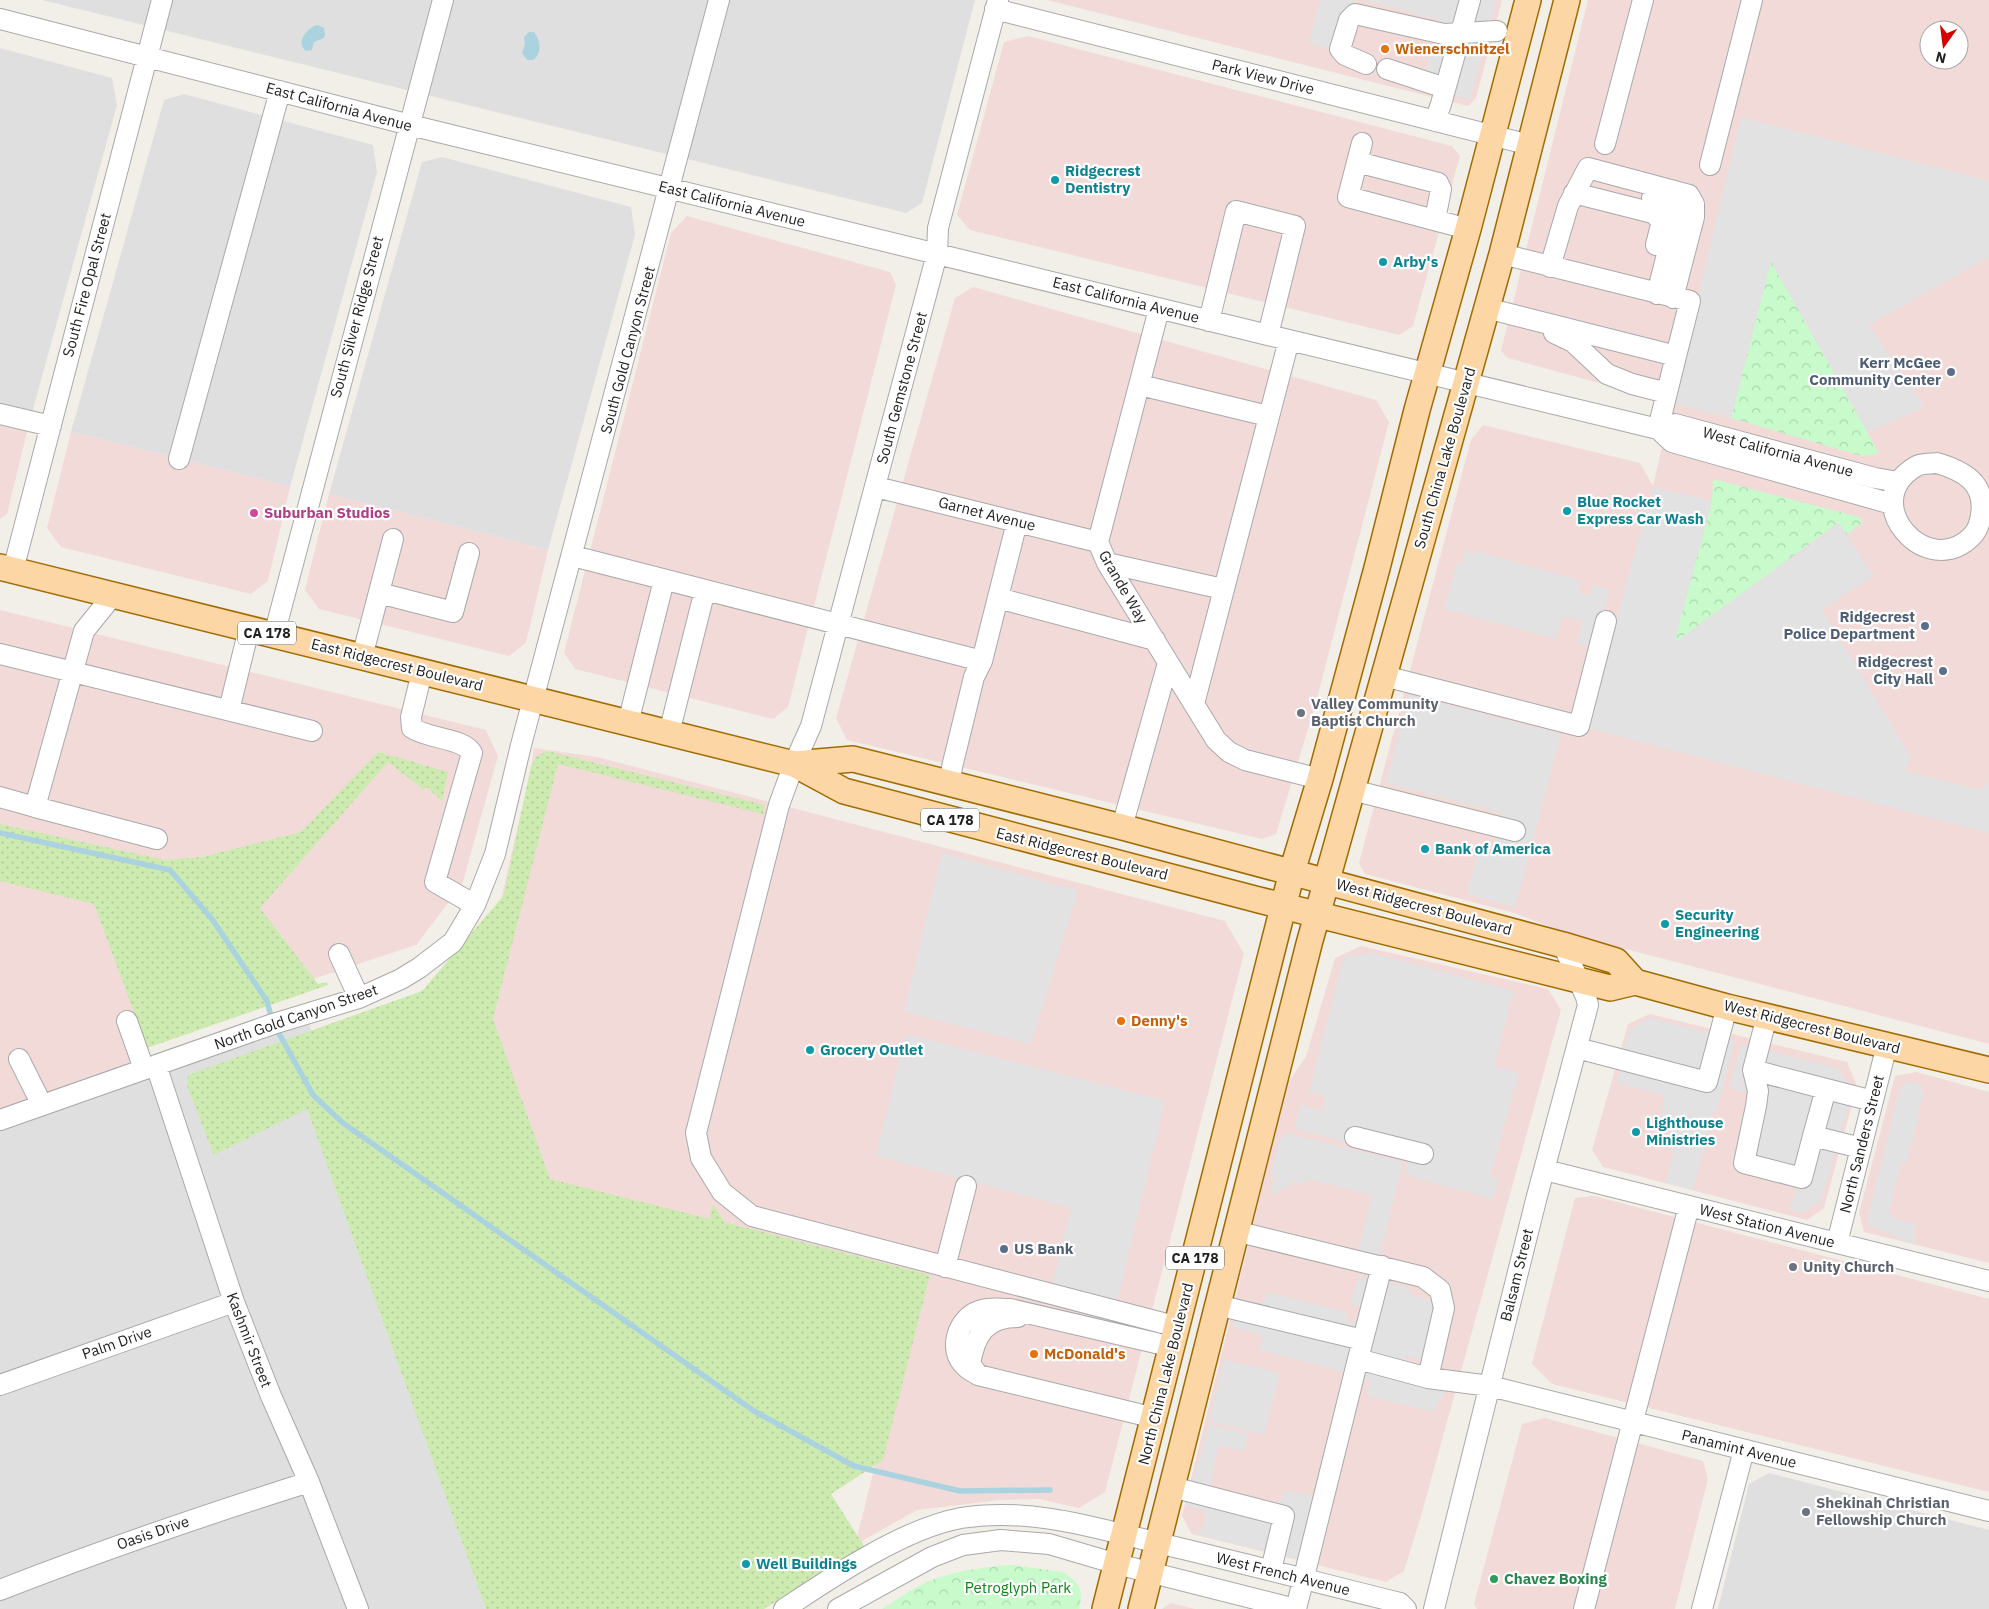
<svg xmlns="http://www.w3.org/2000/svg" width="1989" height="1609" viewBox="0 0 1989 1609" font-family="'IBM Plex Sans',sans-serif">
	<defs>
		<pattern id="grass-dots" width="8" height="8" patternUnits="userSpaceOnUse" patternTransform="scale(1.25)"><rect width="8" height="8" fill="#cdebb0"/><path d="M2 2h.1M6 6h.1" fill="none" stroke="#b0c997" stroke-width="1.8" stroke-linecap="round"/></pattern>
		<pattern id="park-crowns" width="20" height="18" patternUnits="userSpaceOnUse" patternTransform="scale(1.25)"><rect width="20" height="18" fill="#c8facc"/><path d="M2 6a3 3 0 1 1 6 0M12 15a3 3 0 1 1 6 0" fill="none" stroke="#acd6af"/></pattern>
	</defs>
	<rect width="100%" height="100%" fill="#f2efe9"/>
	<!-- residential -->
	<path fill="#e0dfdf" d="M42,0H975L922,203L906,213Z
		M0,48L112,78L117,105L30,420L0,413Z
		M184,94L373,145L377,172L290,487L71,432L164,100Z
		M442,157L631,207L635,235L548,550L329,494L422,162Z
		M306,1013L489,1609H0V1109Z
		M1769,1473L1989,1530V1609H1718L1749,1484Z"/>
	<!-- commercial -->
	<path fill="#f2dad9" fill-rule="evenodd" d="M1047,0H1502L1476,98L1468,106Z
		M1588,0H1989V1044L1572,935L1514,913L1365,874L1359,863L1471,440L1483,425L1640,463L1653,486L1672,403L1508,358L1501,351ZM1929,30H1959V60H1929Z
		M1028,36L1452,146L1460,156L1413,326L1399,335L970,230L957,215L1004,42Z
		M687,216L890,272L896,285L788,707L773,719L575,669L564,653L671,233Z
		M973,287L1376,400L1389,422L1315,706L1276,834L1262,839L847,740L836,718L955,298Z
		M0,413L30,420L7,514L0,519Z
		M71,432L290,487L268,581L251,594L61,547L47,528Z
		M329,494L548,550L526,643L509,656L319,609L305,590Z
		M0,610L486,730L498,756L462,885L416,945L310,980L0,832Z
		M534,748L597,757L1225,921L1244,954L1105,1492L1079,1508L1039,1499L1000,1500L917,1510L855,1545L923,1275L531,1177L474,1016L530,774Z
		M0,870L104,901L147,1038L151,1062L0,1109Z
		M1361,946L1548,989L1561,1010L1421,1516L1404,1571L1386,1582L1192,1534L1182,1516L1288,1082L1306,1057L1335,958Z
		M1650,1014L1847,1062L1857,1086L1824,1208L1807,1220L1603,1167L1592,1150L1628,1024Z
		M1917,1072L1989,1092V1263L1864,1232L1859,1213L1895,1076Z
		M1594,1196L1989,1299V1492L1552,1384L1532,1364L1575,1198Z
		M1545,1418L1703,1461L1708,1479L1675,1609H1477L1474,1604L1522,1424Z
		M1171,1603L1195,1609H1162Z"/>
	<!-- grass -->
	<path fill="url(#grass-dots)" d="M547,751L765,805L763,814L558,764L493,1019L550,1179L710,1219L713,1204L724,1222L930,1275L883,1460L831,1494L864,1546L764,1609H486L307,1109L214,1155L187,1086L188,1076L190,1074L422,991L504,895L531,766L537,756Z
		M378,752L448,772L442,801L427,787L424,790L388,762L260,908L318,984L327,982L328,985L147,1048L94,904L0,881V824L165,860L202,857L301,832Z"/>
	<!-- park -->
	<path fill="url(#park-crowns)" d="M1771,261L1879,453L1862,456L1731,418Z
		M1713,479L1859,517L1863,522L1846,535L1838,523L1674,643L1712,501Z
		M1012,1565L1063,1572C1080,1583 1084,1590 1079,1609H882C896,1600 910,1590 925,1583C952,1571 983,1567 1012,1565Z"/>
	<!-- parking -->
	<path fill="#e2e2e2" d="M1320,0H1355L1341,52L1309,43Z
		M1363,0H1496L1470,100L1421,87L1439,20Z
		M1741,117L1989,181V257L1869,325L1925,407L1868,432L1771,262L1731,418L1672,403Z
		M1653,487L1712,501L1674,643L1839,523L1874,576L1822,610L1911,757L1905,771L1981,790L1989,781V833L1587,728Z
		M1465,551L1475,554L1476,551L1581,581L1578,592L1590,596L1593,585L1610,590L1592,648L1577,644L1583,621L1567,617L1562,618L1556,639L1444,609L1457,563L1462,564Z
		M1409,695L1561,734L1515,907L1467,894L1478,852L1491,855L1502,813L1386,783Z
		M942,853L1078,891L1031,1044L904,1012Z
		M1372,953L1514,991L1494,1066L1519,1073L1490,1176L1499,1179L1493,1199L1405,1175L1409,1159L1294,1128L1300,1105L1323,1111L1325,1103L1323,1096L1309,1092L1344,957Z
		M1650,1018L1735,1040L1717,1111L1713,1112L1693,1190L1666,1183L1675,1144L1668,1142L1673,1120L1660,1117L1665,1095L1617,1083L1629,1030Z
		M906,1034L1165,1101L1117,1302L1052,1286L1071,1208L876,1156Z
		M1741,1044L1839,1069L1852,1093L1821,1202L1802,1213L1790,1210L1797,1184L1735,1169L1751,1107L1745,1105L1748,1093L1730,1088Z
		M1908,1082L1922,1085L1921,1090L1924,1091L1907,1163L1902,1162L1889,1209L1891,1216L1915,1225L1914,1244L1897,1239V1236L1881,1231L1868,1225V1217L1900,1088Z
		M1286,1133L1403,1162L1379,1258L1358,1252L1372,1195L1307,1179L1306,1184L1291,1181L1289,1188L1282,1186L1280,1194L1271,1193L1275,1176L1271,1175L1280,1139Z
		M1358,1277L1367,1279L1366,1282L1373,1284L1388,1280L1390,1283L1409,1288L1410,1294L1442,1304L1424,1361L1409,1356L1405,1359L1403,1363L1450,1374L1443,1397L1437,1402L1434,1412L1367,1396L1370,1381L1369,1379L1363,1382L1360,1393L1340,1388L1344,1372L1259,1350L1263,1335L1232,1327L1238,1303L1262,1309L1267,1292L1345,1312L1347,1314L1346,1320L1361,1324L1365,1308L1351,1304Z
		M1224,1360L1280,1373L1264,1435L1209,1421Z
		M1209,1424L1248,1434L1244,1451L1219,1446L1209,1489L1269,1503L1281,1501L1284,1491L1316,1496L1301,1560L1196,1534L1205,1525V1511L1186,1505Z"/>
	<!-- water -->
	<path fill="#aad3df" d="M318,25L324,28L325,35L324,38L314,42L312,50L306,51C295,43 307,27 318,25Z
		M529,32H534C541,41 542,54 533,60H527L522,53L525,44L524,37Z"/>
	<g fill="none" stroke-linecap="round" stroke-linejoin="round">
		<!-- stream -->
		<path stroke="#aad3df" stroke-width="5.5" d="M0,833L170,870L212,919L267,1001L272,1020
			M276,1028L313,1095L343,1123L754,1411L854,1466L960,1491L1050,1490"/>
		<defs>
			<path id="minor" d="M998,0L938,228L937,254L811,726L794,764L779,805L696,1133L701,1158L722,1192L752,1216L1178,1327
				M995,9L1530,145
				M0,19L410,125L1268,335L1658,429L1672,442L1892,504
				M1366,64L1345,55L1340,49L1349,20L1355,14L1444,34L1497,31
				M1387,69L1445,88
				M1435,121L1441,104L1470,0
				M1362,143L1348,197L1468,229
				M1605,144L1643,0
				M1357,162L1438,183L1441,189L1435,220
				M1710,165L1752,0
				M1574,193L1653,213L1662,221L1656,245
				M1652,198L1675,204L1679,207L1657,294
				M1502,254L1690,301L1676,356
				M1550,267L1568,206L1588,168L1689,195L1694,204V217L1673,298
				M1486,308L1676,356L1658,429
				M1159,309L1098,542L1107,563L1216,740L1229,752L1245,760L1320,779
				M1209,321L1236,211L1295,226L1268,335
				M1554,333L1573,342L1607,374L1632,384L1667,393
				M1140,385L1268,416
				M0,414L51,426
				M1658,429L1675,424L1875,478L1898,482
				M179,459L280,91
				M1937,463C1964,471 1986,483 1981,515C1980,522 1977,531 1972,536C1927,582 1857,502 1915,467C1920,463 1931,464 1937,463Z
				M876,487L1098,542
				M573,556L982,661
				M1107,563L1223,589
				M13,570L162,0
				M379,593L453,612L469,553
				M113,595L84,631L35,807L157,839
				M998,598L1155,640
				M274,635L443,0
				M0,654L312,731
				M362,657L393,539
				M422,672L411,717L412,728C428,739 464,738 472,753L435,882L475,905
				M1384,676L1579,726L1606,621
				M1194,704L1289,340
				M229,710L249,629
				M628,723L664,580
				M669,733L705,590
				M950,783L952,767L974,677L982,661L1017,522
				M1352,790L1515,831
				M0,797L35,807
				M1122,827L1168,663
				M339,954L359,998
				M127,1021L144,1069
				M1577,1048L1707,1082L1727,1007
				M19,1059L42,1105
				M156,1065L234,1302L271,1396L309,1482L358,1609
				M1753,1070L1767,1016
				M0,1120L273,1024L359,998L401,979L419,968L453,942L475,905L495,854L521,745L719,0
				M1813,1136L1802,1178L1744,1163L1756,1106L1758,1091L1753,1070L1826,1089
				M1355,1137L1423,1154
				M1861,1148L1813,1136L1826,1089L1873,1101
				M1545,1170L1989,1281
				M1235,1231L1423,1277L1440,1290L1444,1308L1428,1378
				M1837,1243L1887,1045
				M1382,1266L1358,1359L1428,1378L1490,1386L1989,1511
				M945,1267L966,1186
				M1217,1305L1363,1340
				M978,1375L970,1364C975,1335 985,1317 1018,1317
				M0,1385L234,1302
				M1155,1418L978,1375C974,1372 968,1370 965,1366C947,1350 958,1318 979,1311C989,1307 999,1309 1010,1309L1173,1347
				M1172,1487L1284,1516L1271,1570
				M0,1590C102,1550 205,1515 309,1482
				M784,1609C832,1577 905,1528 961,1518C1029,1507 1093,1527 1158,1543C1239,1562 1319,1583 1400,1603L1406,1609
				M838,1609L932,1557L963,1545L1001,1540L1049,1544L1117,1564L1295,1609
				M1296,1609L1358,1359
				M1434,1609L1536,1200L1588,1005L1586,997L1563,945
				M1584,1609L1689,1206
				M1702,1609L1744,1450"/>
			<path id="major" d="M0,567L794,764L844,791L1255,899L1610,988L1635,982L1727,1007L1989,1070
				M794,764L853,759L1122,827L1563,945L1616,961L1635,982
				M1105,1609L1292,872L1320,779L1377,568L1417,410L1468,229L1528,0
				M1141,1609L1309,944L1502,254L1567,0"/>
		</defs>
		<!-- minor casing -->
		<use href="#minor" stroke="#a9a9a9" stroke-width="22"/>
		<!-- major casing -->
		<use href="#major" stroke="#a06b00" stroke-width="28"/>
		<!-- minor -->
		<use href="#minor" stroke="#fff" stroke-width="20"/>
		<!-- major -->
		<use href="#major" stroke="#fcd6a4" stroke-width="25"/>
	</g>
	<!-- markers -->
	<g fill="#e8710a" stroke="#fff" stroke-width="2">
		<circle cx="1385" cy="49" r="5"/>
		<circle cx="1121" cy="1021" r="5"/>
		<circle cx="1034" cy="1354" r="5"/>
	</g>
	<g fill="#0f9aa8" stroke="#fff" stroke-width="2">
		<circle cx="1055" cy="180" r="5"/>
		<circle cx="1383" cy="262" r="5"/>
		<circle cx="1567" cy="511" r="5"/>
		<circle cx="1425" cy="849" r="5"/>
		<circle cx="1665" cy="924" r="5"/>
		<circle cx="810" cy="1050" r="5"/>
		<circle cx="1636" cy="1132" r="5"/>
		<circle cx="746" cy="1564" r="5"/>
	</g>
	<g fill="#5c6f8a" stroke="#fff" stroke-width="2">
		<circle cx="1951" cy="372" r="5"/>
		<circle cx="1925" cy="626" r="5"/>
		<circle cx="1943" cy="671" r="5"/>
		<circle cx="1004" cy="1249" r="5"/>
	</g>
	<circle fill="#d1479c" stroke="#fff" stroke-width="2" cx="254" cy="513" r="5"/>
	<g fill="#6b7280" stroke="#fff" stroke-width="2">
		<circle cx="1301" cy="713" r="5"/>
		<circle cx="1793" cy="1267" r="5"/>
		<circle cx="1806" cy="1512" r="5"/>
	</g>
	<circle fill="#2e9e5b" stroke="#fff" stroke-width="2" cx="1494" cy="1579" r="5"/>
	<g text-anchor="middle" stroke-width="4.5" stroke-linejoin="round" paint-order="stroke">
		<!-- shield labels -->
		<g fill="#fff" stroke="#646464" stroke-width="1">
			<rect x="238" y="621.5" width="58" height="23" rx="4"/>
			<rect x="921" y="808.5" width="58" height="23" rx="4"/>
			<rect x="1166" y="1246.5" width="58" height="23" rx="4"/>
		</g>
		<g font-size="14" font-weight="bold" fill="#222">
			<text x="267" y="638">CA 178</text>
			<text x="950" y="825">CA 178</text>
			<text x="1195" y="1263">CA 178</text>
		</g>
		<!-- food labels -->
		<g font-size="15" font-weight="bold" fill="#c56008" stroke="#fff" text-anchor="start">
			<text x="1395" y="54">Wienerschnitzel</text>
			<text x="1131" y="1026">Denny's</text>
			<text x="1044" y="1359">McDonald's</text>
		</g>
		<!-- street labels -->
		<g font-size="15" fill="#222" stroke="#fff">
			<text transform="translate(1263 77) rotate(14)" y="5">Park View Drive</text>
			<text transform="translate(339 107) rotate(15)" y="5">East California Avenue</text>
			<text transform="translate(732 204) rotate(14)" y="5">East California Avenue</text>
			<text transform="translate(87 285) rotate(-75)" y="5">South Fire Opal Street</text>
			<text transform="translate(1126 300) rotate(14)" y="5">East California Avenue</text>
			<text transform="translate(357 317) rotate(-75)" y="5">South Silver Ridge Street</text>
			<text transform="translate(628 350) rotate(-75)" y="5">South Gold Canyon Street</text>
			<text transform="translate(902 388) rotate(-75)" y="5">South Gemstone Street</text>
			<text transform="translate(1778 452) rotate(15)" y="5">West California Avenue</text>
			<text transform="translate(1445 458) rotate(-74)" y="5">South China Lake Boulevard</text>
			<text transform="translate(987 514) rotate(14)" y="5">Garnet Avenue</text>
			<text transform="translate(1123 587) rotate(60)" y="5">Grande Way</text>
			<text transform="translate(397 665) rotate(14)" y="5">East Ridgecrest Boulevard</text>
			<text transform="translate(1082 854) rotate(14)" y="5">East Ridgecrest Boulevard</text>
			<text transform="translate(1424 907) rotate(15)" y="5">West Ridgecrest Boulevard</text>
			<text transform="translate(296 1017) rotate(-19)" y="5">North Gold Canyon Street</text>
			<text transform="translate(1812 1027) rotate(14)" y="5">West Ridgecrest Boulevard</text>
			<text transform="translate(1862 1144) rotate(-76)" y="5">North Sanders Street</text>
			<text transform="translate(1767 1226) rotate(14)" y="5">West Station Avenue</text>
			<text transform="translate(1517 1275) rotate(-76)" y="5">Balsam Street</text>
			<text transform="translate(249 1340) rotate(69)" y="5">Kashmir Street</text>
			<text transform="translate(117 1343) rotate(-19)" y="5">Palm Drive</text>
			<text transform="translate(1166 1374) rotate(-76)" y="5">North China Lake Boulevard</text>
			<text transform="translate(1739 1449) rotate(14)" y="5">Panamint Avenue</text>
			<text transform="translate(153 1533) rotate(-19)" y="5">Oasis Drive</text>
			<text transform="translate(1283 1574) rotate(14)" y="5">West French Avenue</text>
		</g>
		<!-- culture labels -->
		<g font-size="15" font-weight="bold" fill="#0d838f" stroke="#fff" text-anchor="start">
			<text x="1065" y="176">Ridgecrest<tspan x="1065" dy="17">Dentistry</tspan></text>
			<text x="1393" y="267">Arby's</text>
			<text x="1577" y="507">Blue Rocket<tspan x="1577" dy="17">Express Car Wash</tspan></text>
			<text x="1435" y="854">Bank of America</text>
			<text x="1675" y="920">Security<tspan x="1675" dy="17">Engineering</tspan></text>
			<text x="820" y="1055">Grocery Outlet</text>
			<text x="1646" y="1128">Lighthouse<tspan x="1646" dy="17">Ministries</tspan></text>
			<text x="756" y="1569">Well Buildings</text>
		</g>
		<!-- service labels -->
		<g font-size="15" font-weight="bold" fill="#4e5e75" stroke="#fff" text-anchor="end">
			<text x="1941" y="368">Kerr McGee<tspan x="1941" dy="17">Community Center</tspan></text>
			<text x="1915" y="622">Ridgecrest<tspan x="1915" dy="17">Police Department</tspan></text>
			<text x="1933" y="667">Ridgecrest<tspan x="1933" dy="17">City Hall</tspan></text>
			<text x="1014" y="1254" text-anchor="start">US Bank</text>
		</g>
		<!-- hotel labels -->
		<g font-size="15" font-weight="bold" fill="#b23c85" stroke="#fff" text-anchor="start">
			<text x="264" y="518">Suburban Studios</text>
		</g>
		<!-- worship labels -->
		<g font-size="15" font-weight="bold" fill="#5b616d" stroke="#fff" text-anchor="start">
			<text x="1311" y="709">Valley Community<tspan x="1311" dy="17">Baptist Church</tspan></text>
			<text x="1803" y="1272">Unity Church</text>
			<text x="1816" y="1508">Shekinah Christian<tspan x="1816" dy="17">Fellowship Church</tspan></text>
		</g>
		<!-- leisure labels -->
		<g font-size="15" font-weight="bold" fill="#27864d" stroke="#fff" text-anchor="start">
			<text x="1504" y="1584">Chavez Boxing</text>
		</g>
		<!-- park labels -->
		<g font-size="15" fill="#0c8416" stroke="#fff">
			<text x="1018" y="1593">Petroglyph Park</text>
		</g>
	</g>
	<!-- north arrow -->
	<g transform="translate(1944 45) rotate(194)"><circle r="24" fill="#ffffff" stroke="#a7a7a7"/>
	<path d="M0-4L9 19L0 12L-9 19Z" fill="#d40000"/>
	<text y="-8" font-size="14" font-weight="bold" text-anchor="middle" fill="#222222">N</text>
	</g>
</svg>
